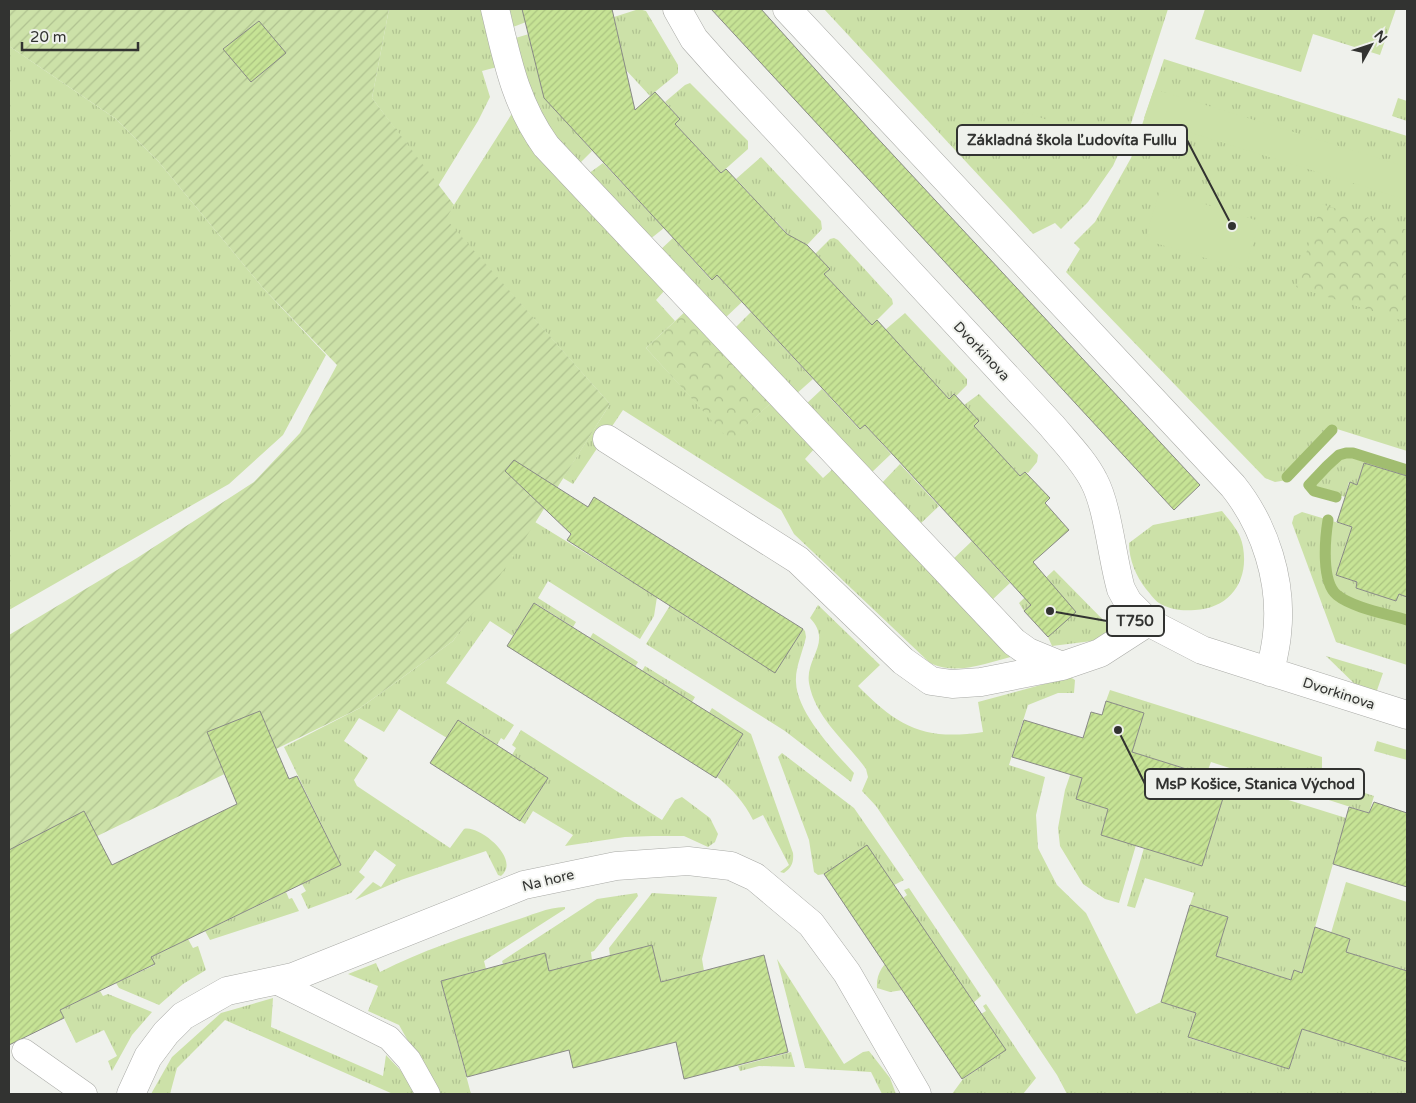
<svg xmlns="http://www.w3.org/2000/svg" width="1416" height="1103" viewBox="0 0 1416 1103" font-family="'Varela Round',sans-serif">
	<defs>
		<pattern id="grass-tufts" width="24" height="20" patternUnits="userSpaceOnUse" patternTransform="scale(1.25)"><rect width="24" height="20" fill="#cce1a8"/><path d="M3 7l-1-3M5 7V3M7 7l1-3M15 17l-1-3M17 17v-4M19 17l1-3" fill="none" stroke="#b0c291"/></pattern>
		<pattern id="park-crowns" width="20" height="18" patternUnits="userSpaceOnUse" patternTransform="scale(1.25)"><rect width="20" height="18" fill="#cce1a8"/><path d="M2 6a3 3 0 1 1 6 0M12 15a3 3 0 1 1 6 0" fill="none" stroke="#b0c291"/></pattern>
		<pattern id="garden-furrows" width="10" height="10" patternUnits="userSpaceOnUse" patternTransform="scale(1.25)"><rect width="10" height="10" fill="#cce1a8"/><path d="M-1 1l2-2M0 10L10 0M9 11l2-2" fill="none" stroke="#b0c291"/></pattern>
		<pattern id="building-hatch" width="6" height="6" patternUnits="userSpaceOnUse" patternTransform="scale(1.25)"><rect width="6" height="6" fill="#c6e395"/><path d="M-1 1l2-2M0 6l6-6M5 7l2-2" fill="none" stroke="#abc381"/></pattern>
	</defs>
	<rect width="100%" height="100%" fill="#eff1ec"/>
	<!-- grass -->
	<path fill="url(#grass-tufts)" d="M389,9H484L497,67L482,71L490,97L478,121L438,186L372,98Z
		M503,9H522L526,22L508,29Z
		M639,9L646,11L678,65V73L650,96L626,70L569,124L592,151L579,164L539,117L512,39L529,34L613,42L619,40L614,17Z
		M824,9H1168L1128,133L1113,166L1088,202L1061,229L1055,223L1033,234Z
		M1205,9H1396L1380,55L1313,34L1301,72L1195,39Z
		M9,46L116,119L158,161L263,288L326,355L283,435L229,484L9,610Z
		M1164,59L1407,136V451L1337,429L1287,480L1275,482L1265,478L1066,272L1080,249L1074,243L1095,222L1131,158Z
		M690,83L748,141V149L721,173L675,124L680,119L665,102L685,85Z
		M1398,98L1407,101V121L1392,116Z
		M513,112L665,290L656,300L675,321L646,348L730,440L771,403L816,447L805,459L823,478L834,468L1014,656C987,663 956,676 930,663L794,534L781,510L623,410L573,484L563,478L610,404L445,219Z
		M761,157L821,221L822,229L807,245L800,248L776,221L770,226L746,200L751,195L736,179Z
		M603,163L664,228L649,240L588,174Z
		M673,238L711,280L717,275L742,302L724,319L659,251Z
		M834,238L838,240L892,299L893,304L872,325L824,274L829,269L815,254L830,239Z
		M751,312L813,379L795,395L733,330Z
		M905,313L967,379V385L956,396L954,395L949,399L885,330Z
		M822,389L859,429L865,425L891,454L870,474L805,405Z
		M979,394L1038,455L1037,462L1028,473L1025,472L1020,476L974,426L979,421L964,405Z
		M1350,457L1362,459L1407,473V476L1364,463L1357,485L1349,482L1345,497L1312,486L1340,459Z
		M900,464L939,506L918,526L880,485Z
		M1222,511C1231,522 1241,533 1243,547C1249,581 1230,608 1195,610C1182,611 1171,610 1159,603C1154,600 1150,593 1146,589C1136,576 1129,560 1129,543L1153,525Z
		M1302,512L1352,527L1337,575L1357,582L1356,588L1396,601L1399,594L1407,597V665L1336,642L1292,523L1294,516Z
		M535,522L657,597L654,616L640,639L548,581L538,598L576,622L573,627L535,603L513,636L490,621L446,683L514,725L504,740L501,738L497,745L459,720L447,738L399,709L384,732L359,718L344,741L368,758L354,780L357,786L450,848L464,829C478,824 522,859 501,876L498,875L486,851L401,880L355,900L373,882L381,887L396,865L375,850L359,872L365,877L351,893L308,909L301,894L306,891L302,884L341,865L284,747L360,708L453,641Z
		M972,541L1010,583L990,602L951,561Z
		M697,562L713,572L685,616L775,672L803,629L805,631L806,637C803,651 795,668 796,682C797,713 834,751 854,773L851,782L785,731L646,644Z
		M1054,570L1113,630L1092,641L1052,646L1048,637L1053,585L1024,611L1019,603Z
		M818,605L880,665L858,686C898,727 925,741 983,732L978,702L1070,677L1075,680L1074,693H1058L1028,705L1009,765L1045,777L1036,815L1038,848L1057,885L1086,913L1136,1014L1161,1002L1196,1013L1189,1038L1289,1069L1302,1029L1404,1061L1407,1052V1094H1067L1057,1075L876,806L862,791L868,777L866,769C847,742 815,718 809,683C805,658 833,642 810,618Z
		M593,633L638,662L609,709L598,702L625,660L590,638Z
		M1326,656L1383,673L1374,699L1365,694Z
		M645,666L695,697L692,702L616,714Z
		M1110,690L1322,757V779L1374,796L1369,813L1211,762L1206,775L1132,752L1144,713L1106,701Z
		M712,708L751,734L793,853C794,863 791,868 784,873L780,872L789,865L763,815L753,820C744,802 733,790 717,777L743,734L709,713Z
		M521,730L662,820L675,800L682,797L710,818L718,834L715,842L708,847L684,836H653L625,837L565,846L573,835L533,811L525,824L520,821L548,778L512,755L516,748L512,745Z
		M1082,740L1093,743L1076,799L1108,809L1101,835L1136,845L1119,903L1105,899L1083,884L1060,846L1058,828L1065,790Z
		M1377,741L1407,750V760L1374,751Z
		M782,753L854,808L904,880L894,885L824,874L818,875L814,872L809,840L778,757Z
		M1228,781L1346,818L1302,973L1294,970L1291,980L1216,956L1228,917L1190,905L1194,893L1145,878L1135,908L1127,906L1144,848L1202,866Z
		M1346,882L1407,902V971L1346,952L1350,939L1331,933Z
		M909,888L981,996L973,1003L903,990L890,992L877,988C875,960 906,948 926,934L903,898L907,895L904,890Z
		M286,892L289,899L292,898L299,911L210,940L205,931Z
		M637,893L638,896L594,951L591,952L592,960L549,971L545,953L503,964L502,961L597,899Z
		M652,893L717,897L702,959L704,971L661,982L652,945L610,956L609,948Z
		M565,907V909L484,961L486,969L441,981L471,1094H438L399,1025L368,1011L378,986L348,974L376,963L380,972C423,950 467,936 513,921C530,916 548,907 565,907Z
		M188,939L193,948L198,946L206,970L183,984L159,1005L119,988L116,983L155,965L151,957Z
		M777,959L844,1064L863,1052L869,1051L890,1078L896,1094H882L871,1072L805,1068Z
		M100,991L103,996L108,994L152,1012L132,1035L112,1071L108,1061L117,1056L104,1030L76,1043L60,1010Z
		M273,998L271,1027L383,1076L386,1055L405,1075L416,1094H393L225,1020L177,1068L170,1094H151L172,1057L221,1013Z
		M986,1004L1036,1078L1023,1094H952L963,1079L1005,1050L981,1014L986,1011L983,1006Z
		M791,1052L795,1067L759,1066L740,1071L738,1066Z"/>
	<!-- park -->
	<path fill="url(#park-crowns)" d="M1321,204L1407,230V322L1296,287Z
		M687,310L771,403L730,441L646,348Z"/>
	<!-- garden -->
	<path fill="url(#garden-furrows)" d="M9,9H389L372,98L454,205L446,219L610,404L518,550L453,641L360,708L9,879V635L137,558L254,482L300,433L337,365L263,288L158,161L116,119L9,46Z"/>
	<!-- pitch -->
	<path fill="#cce1a8" d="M1154,89L1407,167V200L1144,118Z
		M1024,112L1065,126L1064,131L1118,147L1116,155L1062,137L1059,143L1017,130Z
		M1160,190L1259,221L1245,270L1145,240Z"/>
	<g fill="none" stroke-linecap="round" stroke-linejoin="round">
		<!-- stream -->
		<path stroke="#a1bd70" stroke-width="11" d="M1287,477L1332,430
			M1336,497L1314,491L1309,485L1327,466L1339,455L1346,453H1353L1407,470
			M1328,520C1325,539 1321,582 1337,595C1353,608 1388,614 1407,620"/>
	</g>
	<!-- building -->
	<path fill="url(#building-hatch)" stroke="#898a86" d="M522,9H612L635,110L655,92L680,119L675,124L721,173L726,169L787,234L807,245L830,269L824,274L872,325L877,320L949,399L954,394L979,421L974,426L1020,476L1025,472L1050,498L1045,503L1069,530L1033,562L1076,612L1048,637L1024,611L1031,605L896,458L865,425L860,429L717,275L712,280L544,98Z
		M711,9H761L869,129L1200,485L1174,510Z
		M259,21L286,53L251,82L223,49Z
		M514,460L588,507L594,497L803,629L775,673L567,540L571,534L505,471Z
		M1364,463L1407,476V597L1399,594L1396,601L1356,588L1357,582L1336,575L1352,527L1337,522L1350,482L1357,485Z
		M534,603L743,734L716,778L507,646Z
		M1106,701L1144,713L1132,752L1228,782L1202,866L1101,835L1108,809L1076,799L1082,778L1012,757L1024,720L1083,738L1091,712L1102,715Z
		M260,711L289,779L297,776L341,865L151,957L155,964L60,1010L64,1018L9,1045V850L84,811L112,865L237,804L207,732Z
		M458,720L548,778L520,821L430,763Z
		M1374,802L1407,813V887L1333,864L1349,807L1369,813Z
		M867,845L1006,1050L962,1079L824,874Z
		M1190,905L1228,917L1216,956L1291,980L1294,970L1302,973L1315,927L1350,939L1346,952L1407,971V1062L1302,1029L1289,1069L1188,1037L1196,1013L1161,1002Z
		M652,945L661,982L764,955L788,1052L684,1079L676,1042L573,1068L569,1050L467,1077L441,981L545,953L549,971Z"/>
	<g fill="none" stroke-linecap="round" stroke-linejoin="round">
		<defs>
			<path id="lane" d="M276,982L389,1038L409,1060L428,1094
				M24,1051L85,1094"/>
			<path id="street" d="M495,9C507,59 515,103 546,146L1014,642L1028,652L1062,666
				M677,9L694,39L718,66L1052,426C1066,443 1084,461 1094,481C1108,507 1112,558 1121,589L1128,602L1148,622L1202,650L1407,715
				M787,9L1233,486C1265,526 1283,582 1277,634C1276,646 1273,659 1270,672
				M607,439L798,560L903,661L931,681L952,684L981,682L1062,666L1100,653L1148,622
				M131,1094L148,1057L166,1033L183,1016L227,991L293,977L524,885L616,866L688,861L731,866L755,877L811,924L847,973L917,1094"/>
		</defs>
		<!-- lane casing -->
		<use href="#lane" stroke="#a9aaa6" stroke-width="25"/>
		<!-- street casing -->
		<use href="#street" stroke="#a9aaa6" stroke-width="29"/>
		<!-- lane -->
		<use href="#lane" stroke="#fff" stroke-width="24"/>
		<!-- street -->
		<use href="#street" stroke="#fff" stroke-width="28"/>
	</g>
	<g text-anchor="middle" stroke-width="4" stroke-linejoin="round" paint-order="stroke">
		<!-- street labels -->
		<g font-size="14" fill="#323331" stroke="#eff1ec">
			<text transform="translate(982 351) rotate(47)" y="5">Dvorkinova</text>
			<text transform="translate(1339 693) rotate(18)" y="5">Dvorkinova</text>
			<text transform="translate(548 880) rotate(-14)" y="5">Na hore</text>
		</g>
	</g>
	<!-- callouts -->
	<path fill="none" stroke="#323331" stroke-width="2" d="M1232 226L1187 140M1050 611L1107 621M1118 730L1145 784"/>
	<g fill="#323331" stroke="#eff1ec" stroke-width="2">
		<circle cx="1232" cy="226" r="5"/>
		<circle cx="1050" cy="611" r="5"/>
		<circle cx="1118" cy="730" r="5"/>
	</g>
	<g fill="#eff1ec" stroke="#323331" stroke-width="2">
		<rect x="957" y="125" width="230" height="30" rx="5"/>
		<rect x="1107" y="606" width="57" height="30" rx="5"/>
		<rect x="1145" y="769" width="219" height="30" rx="5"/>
	</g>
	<g font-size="15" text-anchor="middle" font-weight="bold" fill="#323331">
		<text x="1072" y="145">Základná škola Ľudovíta Fullu</text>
		<text x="1135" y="626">T750</text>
		<text x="1255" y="789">MsP Košice, Stanica Východ</text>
	</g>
	<!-- border -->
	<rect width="1416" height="1103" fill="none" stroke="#323331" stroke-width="20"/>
	<!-- north arrow -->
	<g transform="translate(1371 45) rotate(50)" stroke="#eff1ec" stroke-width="4" paint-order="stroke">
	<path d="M0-4L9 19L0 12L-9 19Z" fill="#323331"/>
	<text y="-8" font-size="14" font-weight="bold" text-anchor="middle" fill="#323331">N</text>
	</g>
	<!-- scale -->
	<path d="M22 42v8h116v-8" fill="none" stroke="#323331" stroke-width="2.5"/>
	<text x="30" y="42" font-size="15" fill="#323331" stroke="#eff1ec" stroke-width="4" paint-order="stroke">20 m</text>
</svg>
